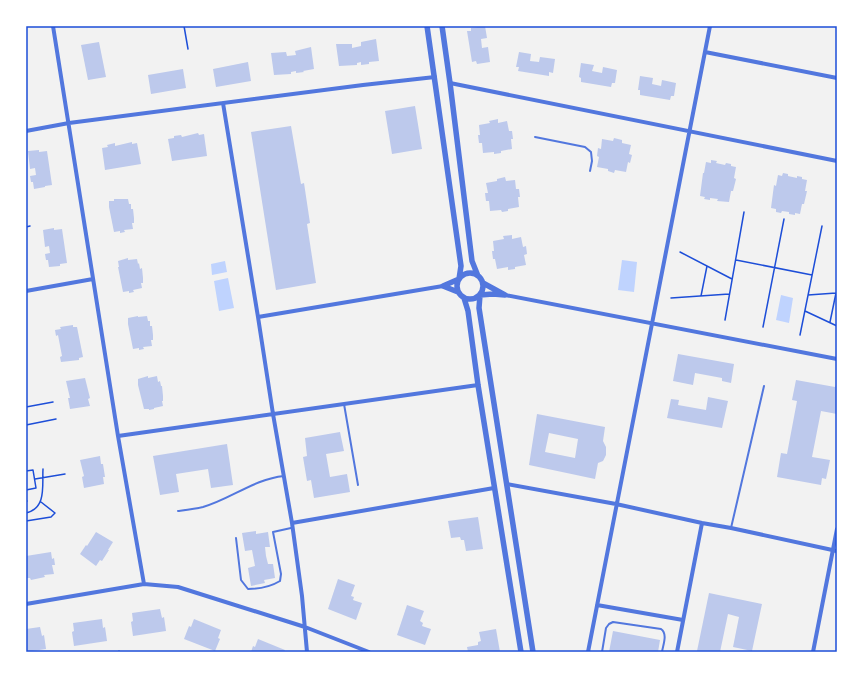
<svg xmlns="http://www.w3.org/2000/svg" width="863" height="678" viewBox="0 0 863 678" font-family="Lato,sans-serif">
	<rect width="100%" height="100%" fill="#f2f2f2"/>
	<!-- water -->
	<path fill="#bfd3fe" d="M622,260L637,262L634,292L618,290Z
		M225,261L227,272L212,275L211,264Z
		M228,278L234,308L219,311L214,281Z
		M781,295L793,298L789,323L776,320Z"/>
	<!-- building -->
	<path fill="#bdc9ec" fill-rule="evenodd" d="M485,26L487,38L481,39L482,48L488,47L490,62L477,64L476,61L472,62L467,31H471V28Z
		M376,39L379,61L369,62V64L361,65V62L357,63V65L339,66L336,44H352V48L361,46V42Z
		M99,42L106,77L88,80L81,45Z
		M311,47L314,69L303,71L304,72L296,73V71L291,72V74L274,75L271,53L286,52L287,56L296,55L295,51Z
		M519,52L531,54L530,61L539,62L540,57L555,59L553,73L549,72V76L518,71L519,67H516Z
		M248,62L251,81L216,87L213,69Z
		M581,63L594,65L592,71L602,73L603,67L617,70L615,83H612L611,87L581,82V78L579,77Z
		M183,69L186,88L151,94L148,75Z
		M640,76L653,78L652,84L661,86L662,80L676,83L674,96H671L670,100L640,95V90H638Z
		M415,106L422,149L392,154L385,111Z
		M498,119V123L507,121L509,131H512L513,139H511L512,149L501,151V153L494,154V152L483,153L482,143H479L478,135H480L479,125L490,123L489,121Z
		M291,126L301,184L304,183L310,223L307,224L316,283L276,290L251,132Z
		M198,133L199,135L204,134L207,156L172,161L168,139L174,138V136L181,135L182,137Z
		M614,138L622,140V143L631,145L629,154L632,155L630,163L628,162L626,172L615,170L614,173L608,171V169L597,167L599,157L597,156L598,148L601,149L602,139L613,141Z
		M132,142V144L137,143L141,164L105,170L102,148L108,147L107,145L115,143V146Z
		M39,150V152L47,151L52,185L45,186V187L34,189L33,182H31L30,176L36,175L35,168L30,169L28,151Z
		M711,160L717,161L716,163L725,165L726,163L731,164V166L736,167L734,178L736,179L733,191H731L729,202L717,201L718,199L710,198V200L704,199L705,197L700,196L703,173H704L706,162L711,163Z
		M783,173L788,174V176L797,178V176L802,177V179L807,180L805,191H807L804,204H802L800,214L795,213V215L789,214V212L782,211L781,213L776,212V209L771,208L774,185L776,186L778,175L782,176Z
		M505,177L506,181L515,180L516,189H519L520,197H518L519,207L508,209V211L502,212L501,210L490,211L489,201H486L485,193H488L486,183L497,181V179Z
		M114,199H128L129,204H131V209H133L134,218V223H132L133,229L124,230L125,232L120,233V231L114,232L109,207V201H114Z
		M54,228V230L62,229L67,263L60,264V266L49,267L48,260H46L45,254L50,253L49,246L45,247L43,230Z
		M512,235V239L521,237L523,247L526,246L527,254L524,255L526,265L515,267V269L508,270V267L497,269L495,259H493L492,251H494L493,241L504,239L503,236Z
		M128,258V260L137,259L138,264L139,263L140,269L142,268L143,278V283H141L142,288L133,290L134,292L129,293V291L123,292L118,267H119L118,261Z
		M138,316V317L147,316L148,321H150V326H152L153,335V340H151L152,346L143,347L144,349L139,350V348L133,349L128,324V318Z
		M73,325V327H77L83,357L79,358V360L61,362L60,357L62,356L58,335L56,336L55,330L61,329L60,327Z
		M678,354L734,364L731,383L722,381V378L695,373L693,385L673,381Z
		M148,376V378L157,376L158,382L160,381L161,386H162L163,396V401H162L163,406L154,408V409L149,410V409H144L138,385V379Z
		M85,378L90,398L88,399L90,406L70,409L68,398H70L66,381Z
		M796,380L835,387L837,383V414L821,411L812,457L830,460L826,479L822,478L821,485L777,477L781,453L787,454L797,401L792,400Z
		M708,397L728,401L722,428L667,418L671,399L679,400L678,405L706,410Z
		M537,414L605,427L603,441L606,447V455L603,461L598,463L595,479L529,465ZM549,433L578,439L575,458L545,452Z
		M340,432L344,451L326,454L330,477L347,474L350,492L314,498L311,480L307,481L303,457L307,456L305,438Z
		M227,444L233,485L211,488L208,469L176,474L179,492L160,495L153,456Z
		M100,456L101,464H103L105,477H103L104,484L84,488L82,477L84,476L80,460Z
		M478,517L483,549L466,551L464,540H461L460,537L451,538L448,521Z
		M256,531V534L268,532L270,547H265L266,556L268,564H273L275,578L264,580L265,583L251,586L248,568L255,566L252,550L245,551L242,533Z
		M96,532L113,542L108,550H109L102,561L100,560L96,566L80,554L86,545L87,546Z
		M51,552L52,559L54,558L55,565H52L54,574L44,575L45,577L31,580L30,578H26V556Z
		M338,579L355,585L351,596L354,597L353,600L362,603L356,620L328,609Z
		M709,593L762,604L752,651L733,647L739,617L728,614L720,652L697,651Z
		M407,605L424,611L420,621L423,623L422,626L431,629L425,645L397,635Z
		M160,609L162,618L164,617L166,631L133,636L131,622L133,621L132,613Z
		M102,619L103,628L105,627L107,641L74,646L72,632L74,631L73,623Z
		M194,619L221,630L218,638L220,639L215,651L184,639L189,626L191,627Z
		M40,627L42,636L44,635L46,649L26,652V629Z
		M496,629L500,652H468L467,647L478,645V642L481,641L479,632Z
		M613,631L660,640L658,652H609Z
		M258,639L285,650L284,652H251L253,646L255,647Z"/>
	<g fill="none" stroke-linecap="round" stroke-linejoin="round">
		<!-- path -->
		<path stroke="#1d4ed8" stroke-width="1.5" d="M184,26L188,49
			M26,227L30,226
			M680,252L732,279
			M736,260L812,275
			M808,295L836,293
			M701,296L707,266
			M671,298L729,294
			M805,311L837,326
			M725,320L744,212
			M830,322L836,293
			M763,327L784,219
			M800,335L822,226
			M26,407L53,402
			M26,425L56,419
			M26,471L33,470L36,488L26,490
			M35,479L65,474
			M26,502L27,501
			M26,513C47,508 42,485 43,469
			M26,521L51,517L55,513L41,502
			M26,541V543
			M119,651V652"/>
		<!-- service -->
		<path stroke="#5277de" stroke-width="2" d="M535,137L585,147L591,152L592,161L590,171
			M344,404L358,485
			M178,511C186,510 195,509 203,507C231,499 254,479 284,476
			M731,528L764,386
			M236,538L241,580L248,589C259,589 270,587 280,581L281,574L273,532L291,528
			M602,652L606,628L609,624L613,622L661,629C668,634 663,645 662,652"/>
		<!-- minor -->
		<path stroke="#5277de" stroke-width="4" d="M53,26L118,436L144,584
			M705,52L837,78
			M450,83L837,161
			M223,103L258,317L273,414L292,523L302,596L307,652
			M26,131L69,123L363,85L435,77
			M26,291L93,279
			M505,295L837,359
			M258,317L443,286
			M118,436L478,385
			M507,484L616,504L702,523L731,528L837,551
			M292,523L494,488
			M26,604L144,584L178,587L305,627L369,652
			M597,605L683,620
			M588,652L710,26
			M677,652L702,523
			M813,652L837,529"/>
		<!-- tertiary -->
		<path stroke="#5277de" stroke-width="5.5" d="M427,26L461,266L459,279L443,286L458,292
			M442,26L450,83L472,261L478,276
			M457 286a13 13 0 1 1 26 0a13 13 0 1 1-26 0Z
			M483,283L505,295L493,294L480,295L479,308L533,652
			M464,298L468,311L478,385L521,652"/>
	</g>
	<!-- border -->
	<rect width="863" height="678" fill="none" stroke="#ffffff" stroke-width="54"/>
	<rect x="27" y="27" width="809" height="624" fill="none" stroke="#1d4ed8" stroke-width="1.5"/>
</svg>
